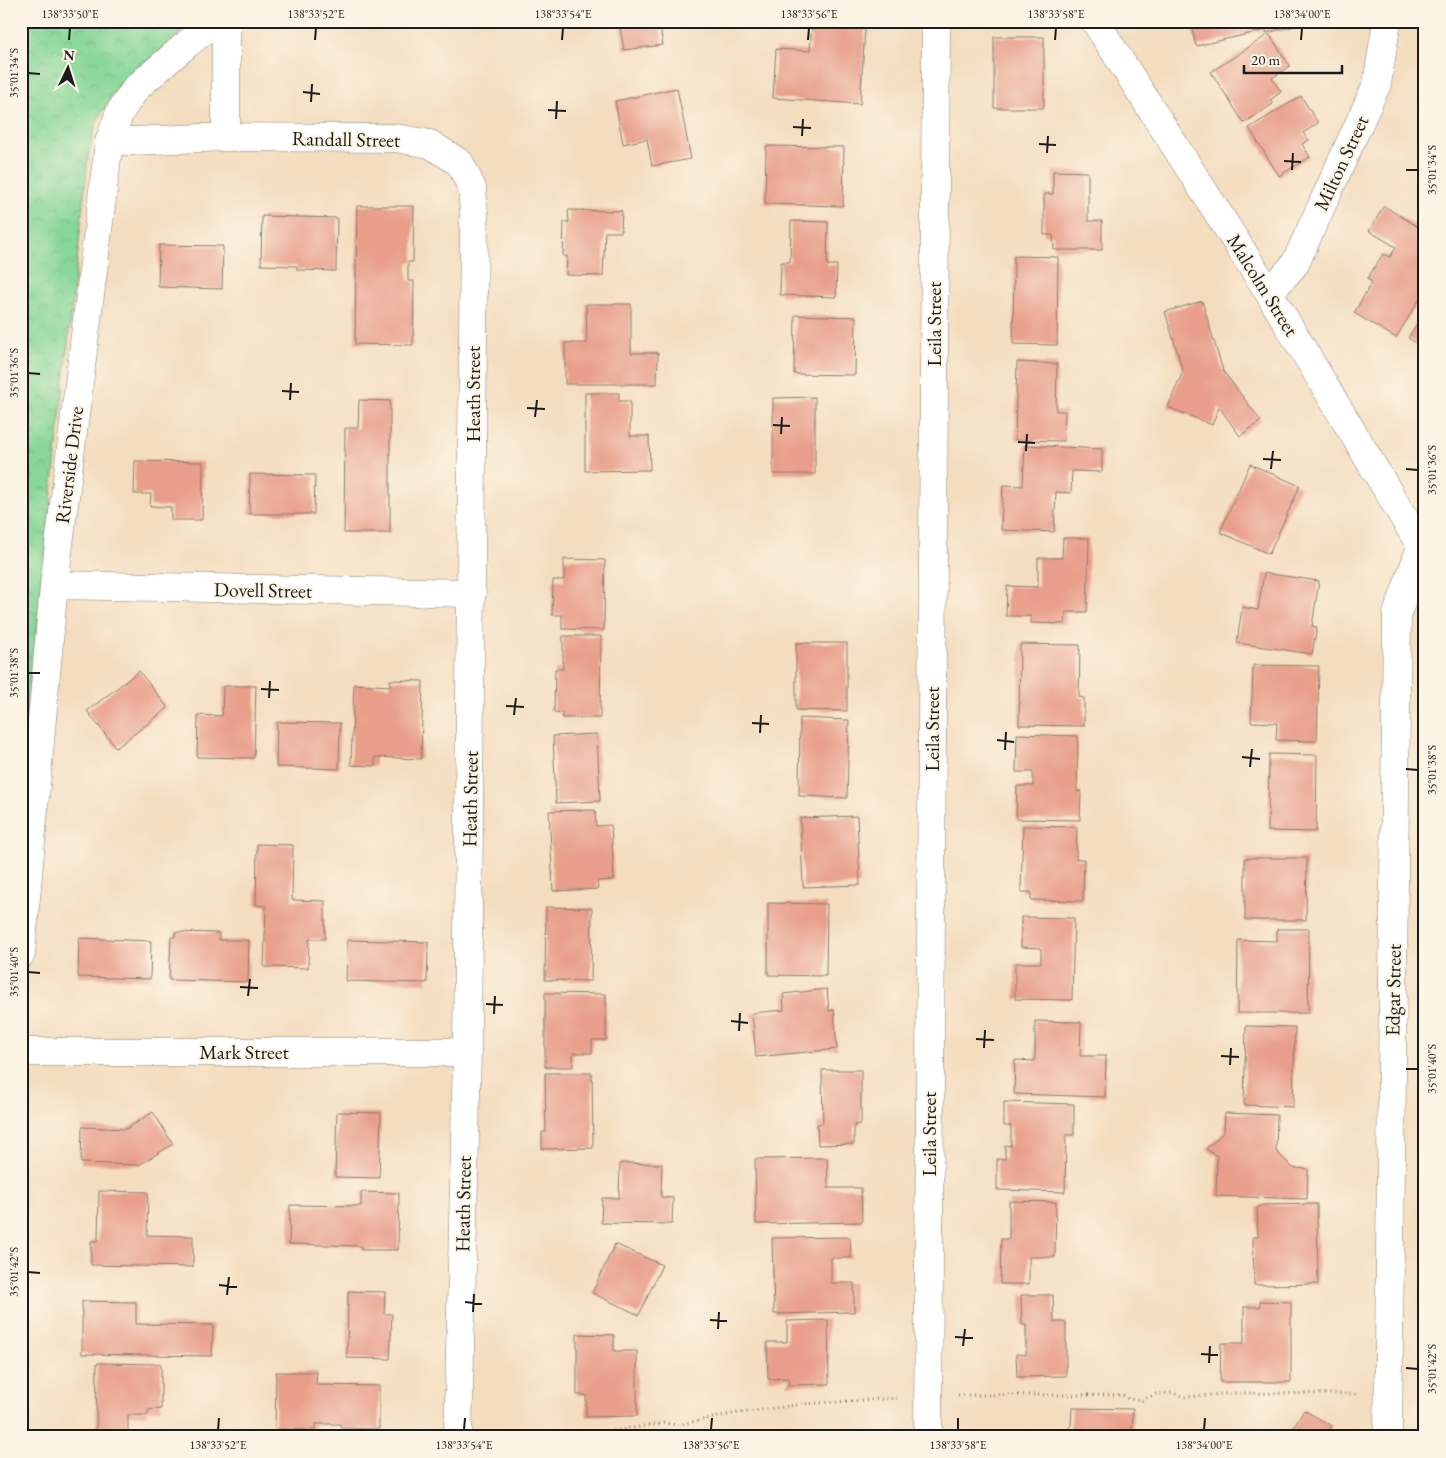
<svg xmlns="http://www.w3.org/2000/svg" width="1446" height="1458" viewBox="0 0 1446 1458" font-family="'EB Garamond',serif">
	<defs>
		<pattern id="park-crowns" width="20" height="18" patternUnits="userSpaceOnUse" patternTransform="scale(1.25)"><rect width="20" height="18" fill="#87d798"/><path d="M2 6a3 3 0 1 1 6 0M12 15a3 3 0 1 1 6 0" fill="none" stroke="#74b882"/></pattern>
	</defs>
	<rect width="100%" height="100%" fill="#fcf5e5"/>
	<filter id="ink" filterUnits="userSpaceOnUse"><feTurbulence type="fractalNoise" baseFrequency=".02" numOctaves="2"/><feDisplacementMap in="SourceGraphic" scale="10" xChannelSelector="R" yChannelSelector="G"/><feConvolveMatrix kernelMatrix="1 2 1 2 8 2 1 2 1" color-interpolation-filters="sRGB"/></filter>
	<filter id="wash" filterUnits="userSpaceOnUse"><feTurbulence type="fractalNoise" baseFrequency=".0096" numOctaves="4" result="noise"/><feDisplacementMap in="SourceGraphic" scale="20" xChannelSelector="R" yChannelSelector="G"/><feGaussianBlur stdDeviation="1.12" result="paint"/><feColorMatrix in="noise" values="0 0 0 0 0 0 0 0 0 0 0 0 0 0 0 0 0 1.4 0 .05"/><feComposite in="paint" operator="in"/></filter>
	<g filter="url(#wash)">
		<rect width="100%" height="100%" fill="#f4ddbf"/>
		<!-- park -->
		<path fill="url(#park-crowns)" stroke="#527a5a" d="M21,21H189L185,29L112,94L95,126L88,158L21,779Z"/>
		<g id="blocks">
			<!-- building -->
			<path fill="#e89e8a" d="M619,21H659L663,45L624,50Z
				M1190,21H1307L1308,23L1266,33V30L1196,46Z
				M812,25L865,29L860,104L773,98L776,49L810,51Z
				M1269,34L1290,66L1272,78L1281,92L1270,100L1273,104L1244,123L1211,72Z
				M994,37H1044V108H994Z
				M677,88L691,159L652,166L647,139L623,144L615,101Z
				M1301,96L1318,123L1303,133L1309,140L1302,144L1310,157L1279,176L1249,128Z
				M766,146L844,147L843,206L765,204Z
				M1053,171L1088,172V221H1102V250H1054L1053,235H1044V194H1053Z
				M357,206H414L413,262H408V281H414L413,345L355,344Z
				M1384,206L1425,231V290L1396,338L1354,313L1372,282L1367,279L1383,254L1390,257L1396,247L1369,231Z
				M568,210L622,211L621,232H605L603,276L566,275L567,256H563L564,222H569Z
				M262,216L337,218L336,271L297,270V266L261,265Z
				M791,221L828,222L827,265H837L836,297L780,295L781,262H790Z
				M159,245L223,246L222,289L158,287Z
				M1014,256L1058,257L1057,345L1013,344Z
				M1202,301L1223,371L1261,421L1240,436L1219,407L1212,425L1168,407L1183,371L1165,312Z
				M586,304H631V353H658L657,384H565V343H587Z
				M1425,310V348L1408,338Z
				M795,315L856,317L855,375L794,374Z
				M1017,362L1057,364L1056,411H1065L1064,441L1015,440Z
				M585,393H619V401H630V436H649L650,470L585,471Z
				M815,397V474H773V398Z
				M359,400L390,401V533H344L345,428H358Z
				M1025,445L1102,449V472L1072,471L1071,493L1056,492L1054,532L1001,530L1003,485L1023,486Z
				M135,461L203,462L202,520H171V507L150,506L151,494H134Z
				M1250,464L1300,486L1269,554L1220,532Z
				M250,474L315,475L314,514H249Z
				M1063,538H1089L1087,612H1066L1065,624L1031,623V616H1006L1007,586L1038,587V558H1062Z
				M564,559L605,560L604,630L562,629V615H552L553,580H564Z
				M1264,573L1319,581L1312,626L1317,627L1312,654L1237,643L1242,607L1258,610Z
				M563,636H601L600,718H562V713L554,712L555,669H563Z
				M796,643H847V711L796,710Z
				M1020,644L1080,645L1079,697L1084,698V726L1019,725Z
				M1253,665L1319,666L1317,741L1276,740L1277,723L1251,722Z
				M139,671L168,708L116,748L87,711Z
				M390,680L423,681L421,759L375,757V766L351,765L354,684L390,686Z
				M223,686H256L254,758L197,757L198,715L222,716Z
				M800,718L849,720L847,798L799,796Z
				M277,722L340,723L339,769L276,767Z
				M597,734L600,801L556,803L553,736Z
				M1017,734L1078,736L1077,792L1081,791L1080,820L1016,819L1017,786H1033V772H1016Z
				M1269,754L1317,755L1316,832L1268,831Z
				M595,810L596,826L611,825L614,880L597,881L598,889L553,891L549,811Z
				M857,816L860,885L803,887L800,818Z
				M1023,826L1077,827L1076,859H1084L1083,901L1031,900V892H1021Z
				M257,844L293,845L292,900L325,901V939H309L308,968L264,967L266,906L256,905Z
				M1245,858H1307L1306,920H1245Z
				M768,903L827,904L826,976L768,975Z
				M546,907L592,908L591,981L545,980Z
				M1021,917L1074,918L1072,1000L1015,999V963H1041V948L1021,947Z
				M1277,929H1309L1308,1013H1237L1238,940L1277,941Z
				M175,932L219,933V940H249L248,982L169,980L171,937H175Z
				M79,938L151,941L150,979L78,977Z
				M347,940L428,942L427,983L346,981Z
				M827,989L829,1011L834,1010L837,1049L756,1057L752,1013L784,1010L783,994Z
				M545,993L606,994V1040H592V1053H573V1067H545Z
				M1035,1021L1081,1022L1080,1056H1106L1105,1097L1014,1094L1015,1060L1035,1061Z
				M1246,1026L1295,1027L1293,1107L1244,1105Z
				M822,1070H861V1124L854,1125V1144L818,1145L817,1124L823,1123Z
				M545,1073H592L593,1148L542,1149V1132H546Z
				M1004,1102L1074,1104V1135H1066L1065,1192L997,1190V1159H1005V1145L1011,1146V1126H1004Z
				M153,1112L173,1144L139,1165L81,1163L82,1127L126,1129Z
				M337,1112L381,1113L379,1178L335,1177Z
				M1225,1113L1277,1115L1276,1151L1293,1168L1308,1169L1307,1199L1216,1196L1217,1156L1206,1149L1224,1132Z
				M827,1158L828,1188H861L862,1222L756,1224L755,1159Z
				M620,1163L662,1164L661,1197L673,1198L672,1224L601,1223L602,1198H619Z
				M99,1191L148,1192L147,1235L193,1236V1267L91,1265V1241H98Z
				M361,1192L399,1193L398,1250H361V1246L289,1244L290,1205L361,1206Z
				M1009,1201L1056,1202L1055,1257H1029V1284H1000L1001,1239H1009Z
				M1317,1204L1318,1284L1254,1285L1253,1237H1258L1257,1208L1262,1205Z
				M850,1237L851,1258H831V1283H854V1312L774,1314L772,1238Z
				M615,1244L662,1265L639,1315L592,1293Z
				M348,1291L385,1292L384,1314H392L390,1359L347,1358Z
				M1021,1295H1053L1054,1322H1066V1376L1017,1377L1016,1354L1026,1355V1325H1022Z
				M82,1301L136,1302V1324L213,1325L212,1356L82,1354Z
				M1260,1301L1291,1302V1382H1220L1221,1343H1244V1307H1260Z
				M828,1320L829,1384L788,1385L789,1378L768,1379L767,1342H787V1321Z
				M577,1334L614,1335V1351H637V1416L586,1417V1395H577Z
				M97,1363L161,1364V1409L148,1410V1415H128V1434L96,1433Z
				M276,1372H317L316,1385L379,1386V1429L341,1428L340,1424H315V1430L275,1429Z
				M1072,1408L1133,1409L1132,1435H1099V1437H1062L1071,1425Z
				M1304,1410L1332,1426L1326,1437H1288Z"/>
		</g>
	</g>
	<g filter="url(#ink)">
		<use href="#blocks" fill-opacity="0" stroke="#887c6e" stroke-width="1"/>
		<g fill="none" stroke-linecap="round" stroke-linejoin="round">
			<defs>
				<path id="minor" d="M1095,21L1269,293L1425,553
					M226,137V21
					M109,142L226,137L396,138L430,144L460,163L472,188L474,214L467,1052L458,1437
					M1269,293L1295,264L1377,84L1387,21
					M54,585L472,593
					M21,954L54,585L109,142L120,112L136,88L187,44L216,21
					M21,1052H467
					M928,1437L936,21
					M1388,1437L1397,614L1421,547"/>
			</defs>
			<!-- minor casing -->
			<use href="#minor" stroke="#887c6e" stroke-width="29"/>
			<!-- path -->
			<path stroke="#887c6e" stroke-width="3" stroke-dasharray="1 4" stroke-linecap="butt" d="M958,1395H1123L1128,1399L1142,1400L1156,1394L1172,1393L1184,1397L1236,1393L1359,1394
				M574,1437L665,1423L676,1425L732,1414L804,1404L897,1398"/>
			<!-- minor -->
			<use href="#minor" stroke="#fff" stroke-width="28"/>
		</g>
	</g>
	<!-- ticks -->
	<path fill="none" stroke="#1c1c1c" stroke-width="2" d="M69,40L70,28M315,40L316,28M562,40L563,28M808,40L809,28M1055,40L1056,28M1301,40L1302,28M28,73L40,74M303,92L320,94M311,102L312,84M548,110L566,111M556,119L557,101M793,127L811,128M802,136L803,119M1039,144L1056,145M1047,153L1048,136M1284,161L1301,162M1292,170L1293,153M1406,170H1418M28,373L40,374M282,391L299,392M290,400L291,383M527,408L545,409M535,417L537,400M773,425L790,426M781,434L782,417M1018,442L1035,443M1026,451L1027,434M1263,459L1281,460M1271,469L1273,451M1406,469L1418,470M28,673H40M261,689L279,690M269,698L270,681M506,706L524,707M514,715L516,698M752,723L769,724M760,733L761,715M997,740L1014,742M1005,750L1006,732M1242,757L1260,759M1250,767L1252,749M1406,769L1418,770M28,972L40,973M240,987L258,988M248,996L250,979M486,1004L503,1005M494,1014L495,996M731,1021L748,1023M739,1031L740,1013M976,1039L994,1040M984,1048L985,1030M1221,1056L1239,1057M1230,1065L1231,1048M1406,1069H1418M28,1272L40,1273M219,1285L237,1287M227,1295L229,1277M465,1302L482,1304M473,1312L474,1294M710,1320L727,1321M718,1329L719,1312M955,1337L973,1338M963,1346L965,1329M1201,1354L1218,1355M1209,1363L1210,1346M1406,1368L1418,1369M218,1430L219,1418M464,1430L465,1418M711,1430L712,1418M958,1430V1418M1204,1430L1205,1418"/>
	<g text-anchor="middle" stroke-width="4" stroke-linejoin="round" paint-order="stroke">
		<!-- street labels -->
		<g font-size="20" fill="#1c1c1c" stroke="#fcf5e5">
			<text transform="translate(346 139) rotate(1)" y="7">Randall Street</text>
			<text transform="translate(1341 163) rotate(-65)" y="7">Milton Street</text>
			<text transform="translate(1263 285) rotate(58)" y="7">Malcolm Street</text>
			<text transform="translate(934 324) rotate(-90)" y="7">Leila Street</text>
			<text transform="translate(473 394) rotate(-90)" y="7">Heath Street</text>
			<text transform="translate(69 465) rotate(-83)" y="7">Riverside Drive</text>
			<text transform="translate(263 590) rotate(1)" y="7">Dovell Street</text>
			<text transform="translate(932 729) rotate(-90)" y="7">Leila Street</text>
			<text transform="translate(470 799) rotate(-89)" y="7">Heath Street</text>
			<text transform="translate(1393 990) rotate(-89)" y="7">Edgar Street</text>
			<text x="244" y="1059">Mark Street</text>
			<text transform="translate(929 1134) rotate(-90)" y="7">Leila Street</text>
			<text transform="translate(463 1204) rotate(-89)" y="7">Heath Street</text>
		</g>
	</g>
	<!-- margin -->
	<rect width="1446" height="1458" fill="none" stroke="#fcf5e5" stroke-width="55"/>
	<!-- north arrow -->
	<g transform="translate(68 68) rotate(4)" stroke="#fcf5e5" stroke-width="4" paint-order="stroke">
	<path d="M0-4L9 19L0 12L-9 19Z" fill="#1c1c1c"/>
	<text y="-8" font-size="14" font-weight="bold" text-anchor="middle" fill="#1c1c1c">N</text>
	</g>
	<!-- scale -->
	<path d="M1244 65v8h98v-8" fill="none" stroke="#1c1c1c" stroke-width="2.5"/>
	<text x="1251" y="65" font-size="15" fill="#1c1c1c" stroke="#fcf5e5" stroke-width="4" paint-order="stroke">20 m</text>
	<rect x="28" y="28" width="1390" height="1402" fill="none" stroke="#1c1c1c" stroke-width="2"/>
	<g font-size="12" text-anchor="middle" fill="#1c1c1c">
		<text x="70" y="18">138°33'50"E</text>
		<text x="316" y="18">138°33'52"E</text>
		<text x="563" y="18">138°33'54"E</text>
		<text x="809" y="18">138°33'56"E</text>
		<text x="1056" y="18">138°33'58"E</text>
		<text x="1302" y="18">138°34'00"E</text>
		<text transform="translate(14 73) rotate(-90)" y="4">35°01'34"S</text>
		<text transform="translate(1432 170) rotate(-90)" y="4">35°01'34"S</text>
		<text transform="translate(14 373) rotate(-90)" y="4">35°01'36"S</text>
		<text transform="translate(1432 470) rotate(-90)" y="4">35°01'36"S</text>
		<text transform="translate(14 673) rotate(-90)" y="4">35°01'38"S</text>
		<text transform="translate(1432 770) rotate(-90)" y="4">35°01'38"S</text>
		<text transform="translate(14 972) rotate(-90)" y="4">35°01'40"S</text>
		<text transform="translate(1432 1069) rotate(-90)" y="4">35°01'40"S</text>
		<text transform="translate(14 1272) rotate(-90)" y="4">35°01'42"S</text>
		<text transform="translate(1432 1369) rotate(-90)" y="4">35°01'42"S</text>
		<text x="218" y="1449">138°33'52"E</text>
		<text x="464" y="1449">138°33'54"E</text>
		<text x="711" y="1449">138°33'56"E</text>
		<text x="958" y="1449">138°33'58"E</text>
		<text x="1204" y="1449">138°34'00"E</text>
	</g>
</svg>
